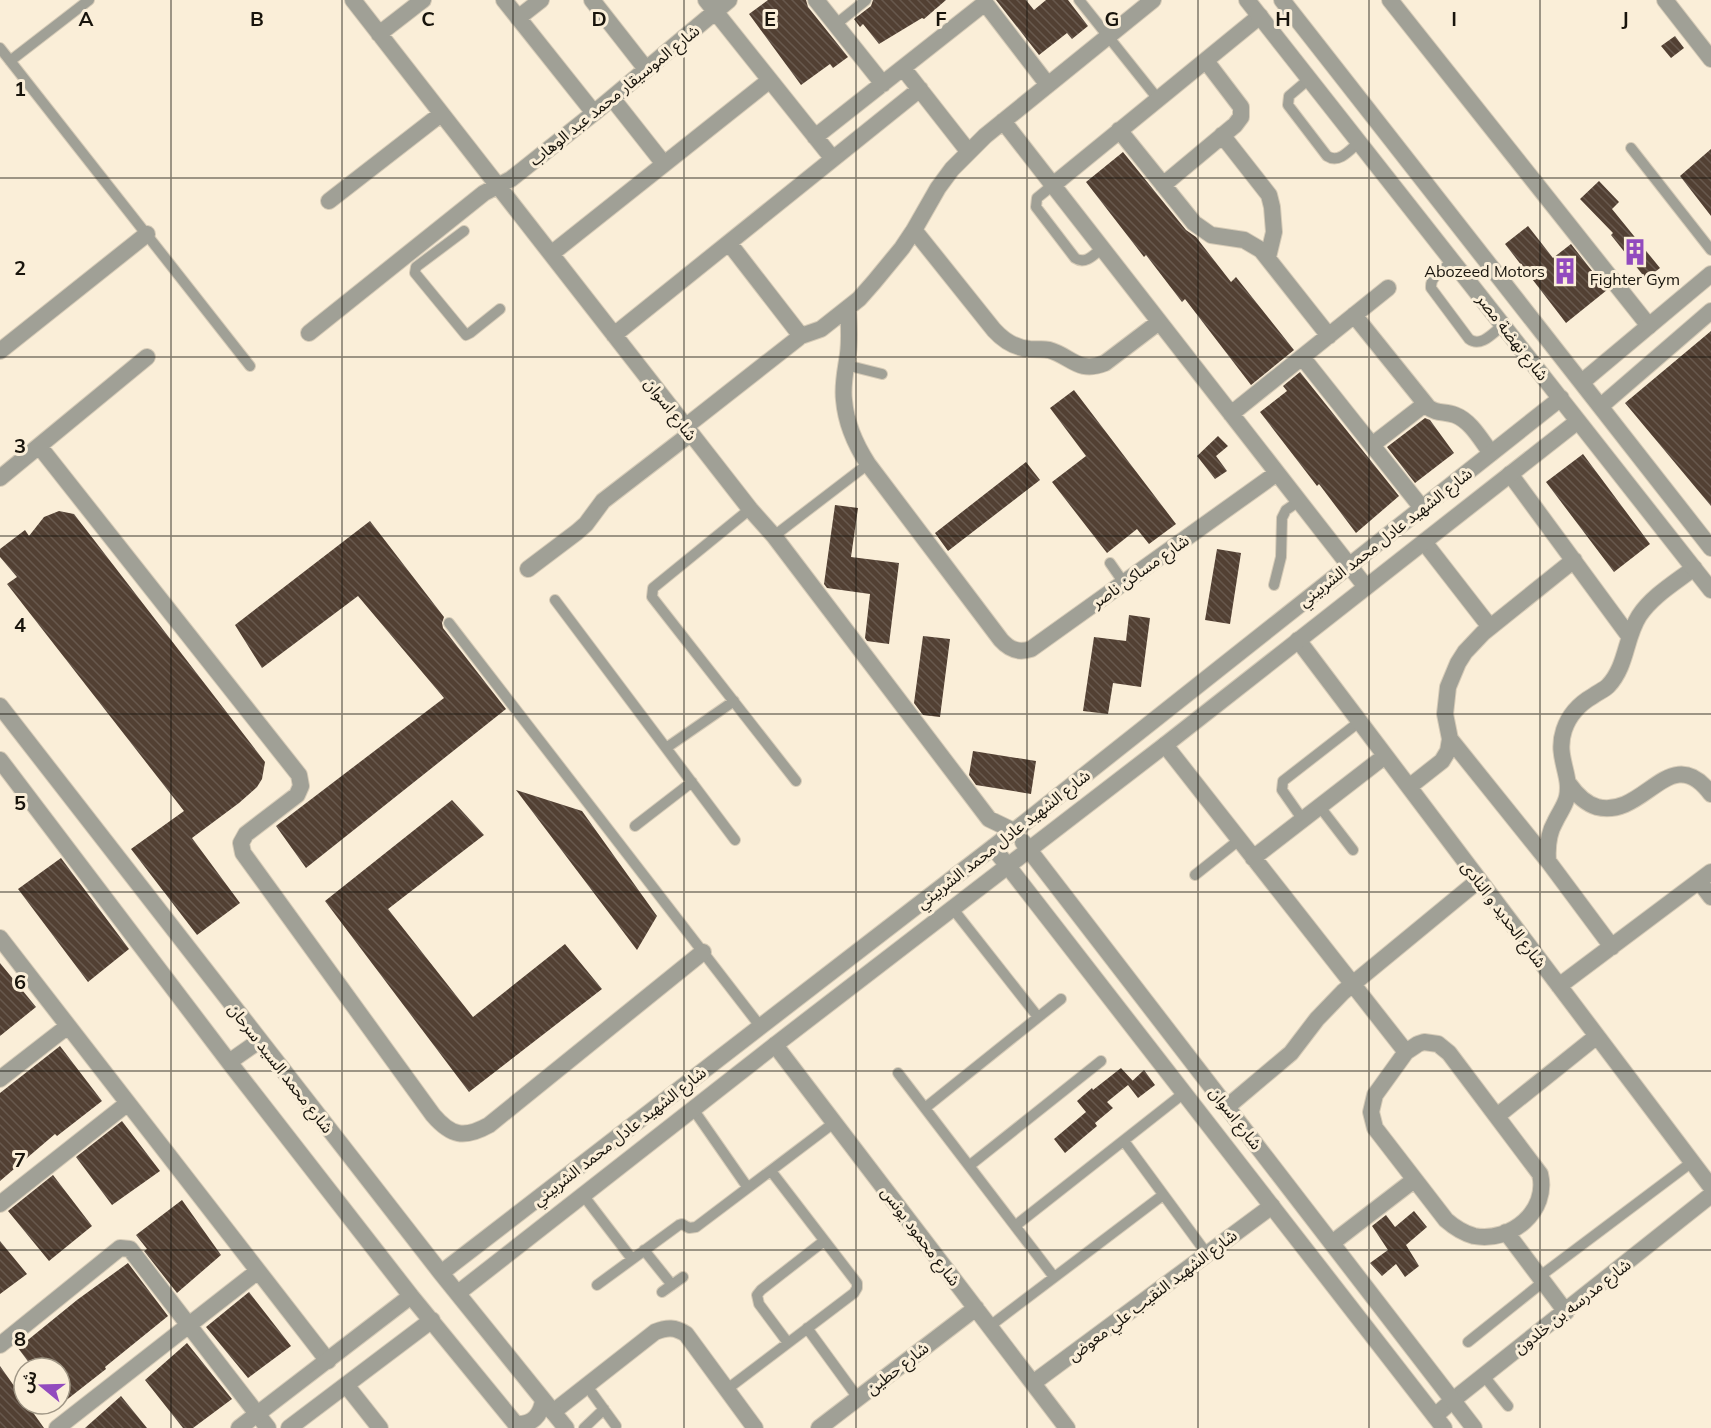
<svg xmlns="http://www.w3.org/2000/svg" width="1711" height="1428" viewBox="0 0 1711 1428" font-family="Mulish,'Noto Sans Arabic',sans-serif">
	<defs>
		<pattern id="building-back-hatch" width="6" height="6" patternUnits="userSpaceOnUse" patternTransform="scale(1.5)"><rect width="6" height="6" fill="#524033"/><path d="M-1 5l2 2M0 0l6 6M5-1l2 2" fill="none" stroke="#67584d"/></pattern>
	</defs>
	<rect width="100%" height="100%" fill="#faeed8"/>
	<!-- building -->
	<path fill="url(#building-back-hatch)" d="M768,0H806L808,7L848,57L833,68L830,64L801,85L749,14Z
		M873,0H946L924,19L922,18L879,44L863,24L860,27L854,19L871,6Z
		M996,0H1026L1034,10L1046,0H1068L1088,26L1072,39L1067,33L1039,55Z
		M1675,36L1684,48L1671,58L1661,46Z
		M1711,149V216L1680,176Z
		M1123,152L1186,230L1196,237L1231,282L1236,277L1294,350L1251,385L1185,299L1182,302L1146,255L1144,257L1086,182Z
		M1599,181L1619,202L1612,209L1660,268L1646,279L1611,235L1613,233L1580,199Z
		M1528,226L1553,258L1571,244L1607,290L1566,323L1505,244Z
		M1711,331V506L1625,403Z
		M1300,372L1399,496L1356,533L1319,484L1317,486L1260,412L1287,391L1283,386Z
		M1074,390L1176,524L1149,544L1137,529L1107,553L1052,482L1086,456L1050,408Z
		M1425,418L1430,420L1454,453L1415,483L1387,447Z
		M1218,436L1228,446L1216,456L1227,471L1215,479L1197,456Z
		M1583,454L1650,544L1614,572L1546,482Z
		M1026,462L1040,480L948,551L935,533Z
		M835,505L858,508L851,557L899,563L889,644L867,641L865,638L870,594L827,588L824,584Z
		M59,511L74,514L265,762L262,779L257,787L239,803L192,838L240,903L197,935L131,849L184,811L7,584L17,577L0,557V549L25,530L29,536L44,517Z
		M370,521L444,617L442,623L443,628L506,709L306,868L276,826L444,698L358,596L262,668L235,625Z
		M1217,549L1241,553L1230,624L1205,620Z
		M1129,615L1150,618L1141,687L1113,683L1108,714L1083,711L1094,637L1126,641Z
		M923,636L950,639L940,717L923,715L914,703Z
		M973,751L1036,761L1031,794L976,785L969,775Z
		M516,790L582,811L657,916L637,950Z
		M452,800L484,835L388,909L473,1017L565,944L602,989L469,1092L325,901Z
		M61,858L129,949L88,982L18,889Z
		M0,963L36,1007L0,1036Z
		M60,1046L102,1101L57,1136L55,1134L0,1181V1093Z
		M1121,1068L1133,1081L1107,1102L1113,1108L1095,1123L1097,1126L1065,1153L1054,1139L1086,1112L1077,1101L1092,1088L1093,1090Z
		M1144,1070L1155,1085L1138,1098L1128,1085Z
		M122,1121L160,1171L112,1205L76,1157Z
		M53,1175L92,1226L49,1261L8,1211Z
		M182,1200L221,1255L177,1293L144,1251L147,1249L136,1235Z
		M1414,1211L1427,1227L1406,1245L1419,1266L1405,1277L1396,1264L1382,1276L1370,1263L1388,1250L1372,1226L1386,1215L1395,1227Z
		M0,1241L27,1274L0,1294Z
		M128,1263L168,1316L105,1367L106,1369L60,1405V1368H33L18,1348L77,1300Z
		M249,1292L291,1346L248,1378L206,1327Z
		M187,1343L232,1399L193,1428H183L145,1380Z
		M0,1366L24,1400V1404H27L44,1428H0Z
		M121,1396L147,1428H85Z"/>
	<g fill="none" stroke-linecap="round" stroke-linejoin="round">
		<defs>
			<path id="service" d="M1079,0L1158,99
				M835,25L866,0
				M0,48L250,366
				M10,61L89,0
				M1309,79L1289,96L1288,105L1327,156C1339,164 1350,150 1359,142
				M1631,148L1711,250
				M1053,185L1037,198L1036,207L1075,258C1085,265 1094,255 1102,248
				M464,231L416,267L415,273L466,335L470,333L500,309
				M1453,262C1444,269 1430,275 1431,288L1469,339C1481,348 1493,333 1503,325
				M846,365L882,374
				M750,509L653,588L652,597L796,781
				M774,536L868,464
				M1110,563L1124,583
				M1274,585L1281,557L1282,518L1286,510L1299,501
				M555,600L735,840
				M449,623L760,1026
				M666,748L734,701
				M1320,807L1353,850
				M1303,820L1282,790L1283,781L1359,722
				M635,826L692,782
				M1195,875L1239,840
				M953,909L1038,1017
				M898,1073L1054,1277
				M925,1108L1061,999
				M693,1109L748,1188
				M1124,1141L1207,1254
				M969,1166L1101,1061
				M583,1195L632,1259
				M1015,1226L1184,1093
				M644,1250L672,1285
				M1539,1277L1692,1162
				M597,1285L679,1225L682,1224L689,1228L696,1227L835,1122
				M662,1292L683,1277
				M990,1326L1163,1195
				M807,1328L858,1398
				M1468,1342L1543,1282
				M788,1343L759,1304L757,1295L761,1290L824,1241
				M1484,1376L1508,1406
				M726,1390L854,1293L857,1288V1283L771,1171
				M592,1393L616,1426
				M584,1428L604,1409"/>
			<path id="minor" d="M353,0L750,509L774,536L989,819L1014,831
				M504,0L594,113
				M592,0L646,69
				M706,0L833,159
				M816,0L883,84
				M1390,0L1649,326
				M1665,0L1711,59
				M518,18L541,0
				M379,34L423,0
				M903,68L968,151
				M612,98L664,164
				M1003,121L1366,587
				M1119,130L1194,223L1211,235L1244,240L1261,250L1329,336
				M1222,135L1269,195L1272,207L1274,232L1268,257
				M815,137L985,3L1048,85
				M1053,185L1260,16
				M1163,185L1235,125L1241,117V107L1206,61
				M329,201L441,114
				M914,230L994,330C1004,341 1015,348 1030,349C1036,349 1042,349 1049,350C1071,356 1078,374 1105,363L1159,322
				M729,243L801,336
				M551,254L770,80
				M848,308C849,323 850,338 848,354C846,369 842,384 844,400C846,424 855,444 868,464L1001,640C1010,650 1019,653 1031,649L1277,473
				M1354,315L1428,407C1436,414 1445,411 1455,415C1471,421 1481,440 1491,453
				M309,333L484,193L511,179L594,113L729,0
				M614,335L920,89
				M0,351L147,234
				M1302,357L1422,508
				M1231,414L1388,288
				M685,427L801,336L821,329L859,299L874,282L902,248L914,230L938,188L952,169L985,136L1153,0
				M1372,445L1425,404
				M39,446L299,775L301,786L297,795L246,834L241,843L243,853L433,1115C451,1136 464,1139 489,1125L703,952
				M1510,474L1629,636
				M0,478L147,357
				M1424,542L1490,627
				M528,569L577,532L586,524L603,501L690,434
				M1298,640L1711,1187
				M1450,739L1548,861L1612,947
				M1165,745L1406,1052
				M1569,784C1576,794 1584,803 1597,807C1645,819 1670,739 1711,794
				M1409,787L1442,761L1448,751L1450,739L1445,714L1448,687L1458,663L1465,652L1483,633L1574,560
				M1253,858L1385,756
				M1548,861C1547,847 1548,834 1555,822C1559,813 1565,806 1567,797C1572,774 1555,757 1564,730C1569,715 1579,704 1593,696C1598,692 1604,690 1608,686C1627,666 1625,638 1639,616C1652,596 1676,582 1694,568
				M1699,881L1711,897
				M0,938L328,1361
				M1559,986L1711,872
				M1424,1042L1438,1044L1449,1053L1540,1174C1549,1211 1511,1243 1474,1236C1463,1233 1454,1227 1446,1220L1375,1128L1371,1112L1375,1095L1406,1052L1418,1044Z
				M775,1045L1067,1428
				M0,1079L68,1026
				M1227,1107L1291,1053L1317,1019L1343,992L1479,880
				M1497,1116L1597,1036
				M0,1204L128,1103
				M1506,1232L1566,1312
				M1332,1243L1414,1180
				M0,1345L120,1248L130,1249L268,1428
				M1033,1383L1272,1206
				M346,1385L380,1428
				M553,1412L655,1332C667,1327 675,1327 686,1334L755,1428
				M1435,1416L1453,1400L1711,1195
				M57,1428L258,1271
				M819,1428L976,1308"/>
			<path id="tertiary" d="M1247,0L1711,590
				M1282,0L1711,548
				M1582,382L1711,274
				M1601,406L1711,311
				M0,706L441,1273L566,1428
				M0,760L229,1062L411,1296L519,1428
				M1023,842L1474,1428
				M993,847L1444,1428
				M229,1062L259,1041
				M441,1273L1014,831L1561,398
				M458,1293L775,1045L1165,745L1578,421
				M516,1424C532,1425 541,1416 543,1400
				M239,1428L411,1296
				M289,1428L432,1320"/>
		</defs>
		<!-- service casing -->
		<use href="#service" stroke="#d6cbb7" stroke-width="12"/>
		<!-- minor casing -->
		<use href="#minor" stroke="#d6cbb7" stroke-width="18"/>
		<!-- tertiary casing -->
		<use href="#tertiary" stroke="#d6cbb7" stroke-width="18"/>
		<!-- service -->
		<use href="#service" stroke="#a0a096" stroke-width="10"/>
		<!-- minor -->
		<use href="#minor" stroke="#a0a096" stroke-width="16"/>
		<!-- tertiary -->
		<use href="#tertiary" stroke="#a0a096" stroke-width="16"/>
	</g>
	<!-- grid -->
	<path fill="none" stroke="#18140c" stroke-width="1.5" stroke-opacity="0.55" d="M171,0V1428M342,0V1428M513,0V1428M684,0V1428M856,0V1428M1027,0V1428M1198,0V1428M1369,0V1428M1540,0V1428M0,178H1711M0,357H1711M0,536H1711M0,714H1711M0,892H1711M0,1071H1711M0,1250H1711"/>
	<!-- icons -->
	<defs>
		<symbol id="building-bare" viewBox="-9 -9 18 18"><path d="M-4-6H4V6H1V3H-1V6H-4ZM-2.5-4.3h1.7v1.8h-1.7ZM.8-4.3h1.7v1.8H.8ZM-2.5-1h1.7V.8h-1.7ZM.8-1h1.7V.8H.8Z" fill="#924bbe" stroke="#faeed8" stroke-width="2.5" paint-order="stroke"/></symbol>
	</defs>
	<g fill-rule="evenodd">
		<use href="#building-bare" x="1616" y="233" width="38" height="38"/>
		<use href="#building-bare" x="1546" y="252" width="38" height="38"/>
	</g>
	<g text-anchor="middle" stroke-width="6" stroke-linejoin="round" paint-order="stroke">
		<!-- street labels -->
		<g font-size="16" fill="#18140c" stroke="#faeed8">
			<text transform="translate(614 95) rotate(-39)" y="6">شارع الموسيقار محمد عبد الوهاب</text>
			<text transform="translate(1513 337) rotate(52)" y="6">شارع نهضة مصر</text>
			<text transform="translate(671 409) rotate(52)" y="6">شارع اسوان</text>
			<text transform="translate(1385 537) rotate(-38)" y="6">شارع الشهيد عادل محمد الشربيني</text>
			<text transform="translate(1140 571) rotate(-35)" y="6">شارع مساكن ناصر</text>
			<text transform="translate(1003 839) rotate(-38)" y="6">شارع الشهيد عادل محمد الشربيني</text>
			<text transform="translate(1504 914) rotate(53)" y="6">شارع الحديد و النادى</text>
			<text transform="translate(281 1068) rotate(52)" y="6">شارع محمد السيد سرحان</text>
			<text transform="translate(1236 1118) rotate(52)" y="6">شارع اسوان</text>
			<text transform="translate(619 1136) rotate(-38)" y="6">شارع الشهيد عادل محمد الشربيني</text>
			<text transform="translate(921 1236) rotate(53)" y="6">شارع محمود يونس</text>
			<text transform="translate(1152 1295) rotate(-37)" y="6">شارع الشهيد النقيب علي معوض</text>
			<text transform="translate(1572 1306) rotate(-38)" y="6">شارع مدرسه بن خلدون</text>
			<text transform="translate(897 1368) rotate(-38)" y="6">شارع حطين</text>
		</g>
		<!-- poi labels -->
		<g font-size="16" fill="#18140c" stroke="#faeed8" text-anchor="end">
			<text x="1545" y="277">Abozeed Motors</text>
			<text x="1635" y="285" text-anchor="middle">Fighter Gym</text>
		</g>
	</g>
	<g font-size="20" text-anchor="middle" font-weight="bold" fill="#18140c" stroke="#faeed8" stroke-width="6" stroke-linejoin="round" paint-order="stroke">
		<text x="86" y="26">A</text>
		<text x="257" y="26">B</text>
		<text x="428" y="26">C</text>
		<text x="599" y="26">D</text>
		<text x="770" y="26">E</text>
		<text x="941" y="26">F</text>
		<text x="1112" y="26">G</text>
		<text x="1283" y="26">H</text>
		<text x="1454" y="26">I</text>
		<text x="1625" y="26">J</text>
		<text x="20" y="96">1</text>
		<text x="20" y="275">2</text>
		<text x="20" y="453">3</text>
		<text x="20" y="632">4</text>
		<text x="20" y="810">5</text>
		<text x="20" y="989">6</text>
		<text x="20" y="1167">7</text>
		<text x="20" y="1346">8</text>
	</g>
	<!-- north arrow -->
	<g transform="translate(42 1386) rotate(289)"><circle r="28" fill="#faeed8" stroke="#a09786" stroke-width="1.5"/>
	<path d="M0-4.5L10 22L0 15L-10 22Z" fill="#924bbe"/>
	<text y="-9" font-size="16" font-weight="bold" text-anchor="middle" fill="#18140c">ش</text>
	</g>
</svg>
